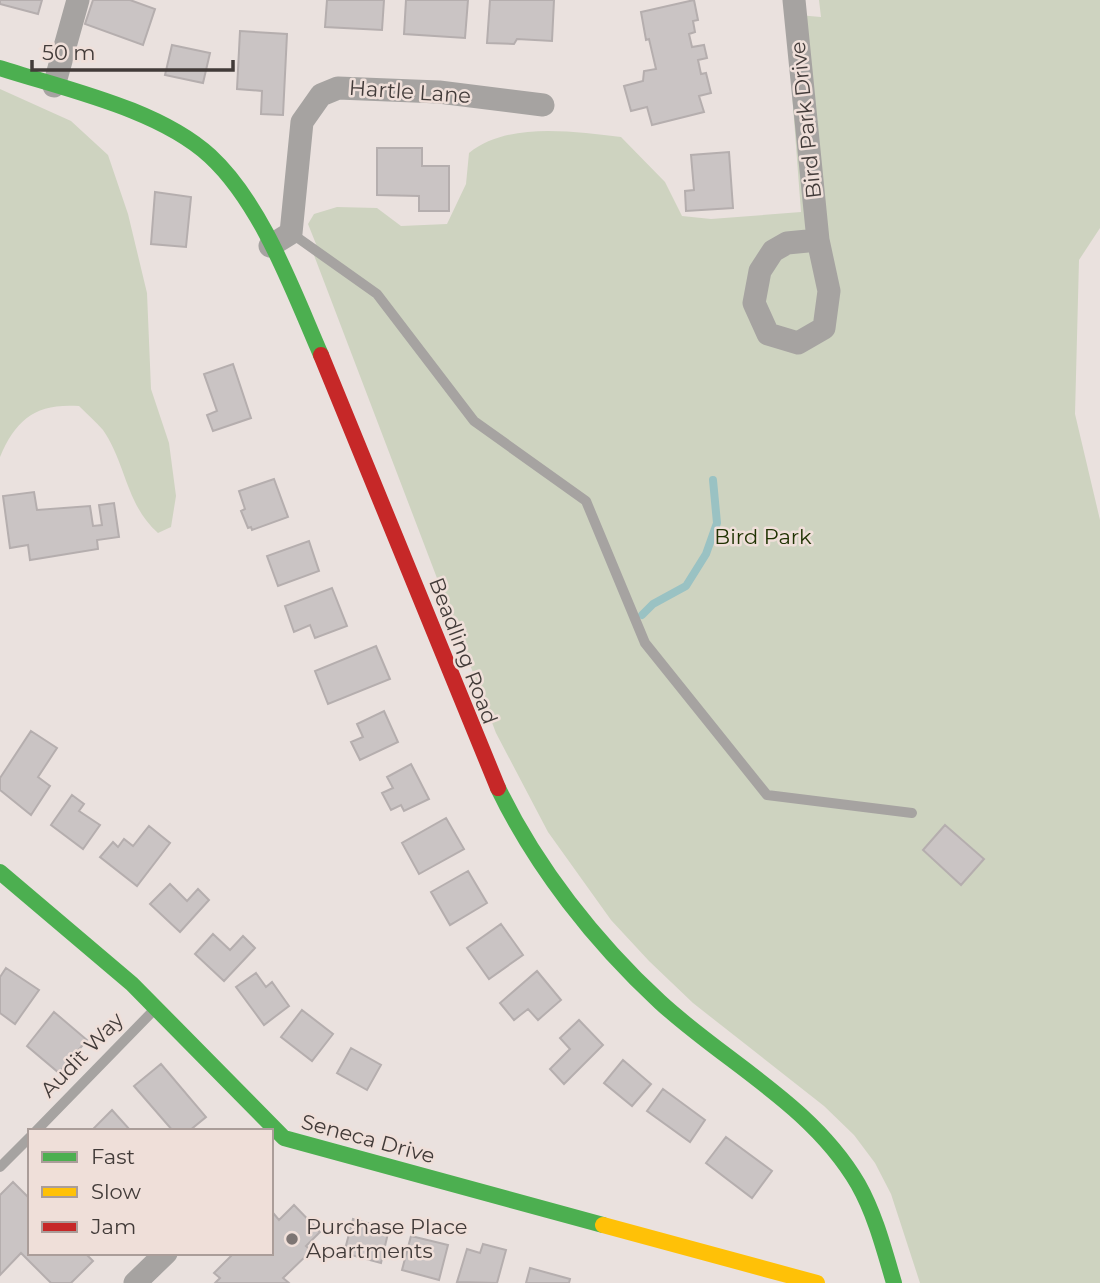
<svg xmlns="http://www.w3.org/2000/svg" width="1100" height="1283" viewBox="0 0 1100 1283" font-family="Montserrat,sans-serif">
	<rect width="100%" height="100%" fill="#eae1de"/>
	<!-- green -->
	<path fill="#ced3c0" d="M819,0H1100V228L1079,260L1075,414L1100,520V1283H920L891,1194L875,1163L854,1135L824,1106L693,1003L649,961L611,920L548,832L496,733L312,250L318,249L308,224L314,214L337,207L377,208L401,226L447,224L466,184L469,153C509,121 574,132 621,137L665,182L682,216L711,219L801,212L786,14L821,17Z
		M0,89L71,121L108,155L128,214L147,293L151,389L169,443L176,496L171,527L158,533C126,505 126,463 103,430C96,422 87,414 79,406C36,403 16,419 0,457Z"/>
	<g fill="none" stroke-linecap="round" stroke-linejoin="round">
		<!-- stream -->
		<path stroke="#9ac2c3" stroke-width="8" d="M642,615L653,604L686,586L706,554L717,523L713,480"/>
	</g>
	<!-- building -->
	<path fill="#cac4c4" stroke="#b5aeae" stroke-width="2" d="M0,0H42L38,14L0,4Z
		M93,0H130L155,9L143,45L85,24Z
		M327,0H384L382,30L325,27Z
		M406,0H468L465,38L404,34Z
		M490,0H554L552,41L517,39L514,44L487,43Z
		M694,0L698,20L693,21L695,32L689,34L692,47L704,45L707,58L698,60L701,74L706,73L711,93L699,96L704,112L652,125L647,107L631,111L624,86L643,81L644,71L656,69L649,39L646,40L641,12Z
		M240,31L287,34L283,115L261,114L262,91L237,89Z
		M172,45L210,53L203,83L165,75Z
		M377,148H422V166H449V211H419V196L377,195Z
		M729,152L733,208L686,211L685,191L694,190L691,155Z
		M155,192L191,197L186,247L151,244Z
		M233,364L251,418L213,431L207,415L217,411L204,374Z
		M274,479L288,517L252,530L251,527L248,528L241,511L245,509L239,491Z
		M34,492L37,510L90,506L93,526L102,525L99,505L114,503L119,537L97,540L98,549L30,560L28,545L10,548L3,496Z
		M309,541L319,571L278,586L267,556Z
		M332,588L347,626L315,638L310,625L294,632L285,606Z
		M376,646L390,679L328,704L315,671Z
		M384,711L398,742L360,760L351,742L363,737L357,724Z
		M31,731L57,748L38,777L50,786L31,815L0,790V778Z
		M411,764L429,799L404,811L401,805L391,810L382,793L393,788L387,777Z
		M72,795L84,804L79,811L100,825L83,849L51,825Z
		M446,818L464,849L419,874L402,843Z
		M945,825L984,859L961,885L923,850Z
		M149,826L170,843L137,886L100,857L113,842L118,847L124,839L133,846Z
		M468,871L487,903L450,925L431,892Z
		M170,884L187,901L198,889L209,900L180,932L150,904Z
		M501,924L523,955L489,979L467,948Z
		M213,934L230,950L243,936L255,948L224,981L195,954Z
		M6,968L39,990L15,1024L0,1013V977Z
		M537,971L561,1000L538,1020L528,1009L514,1020L500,1003Z
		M256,973L266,987L272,982L289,1006L264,1025L236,987Z
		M302,1010L333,1034L312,1061L281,1037Z
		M54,1012L87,1040L59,1073L27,1046Z
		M579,1020L603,1045L564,1084L550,1069L570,1049L560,1038Z
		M351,1048L381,1065L367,1090L337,1073Z
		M623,1060L651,1084L632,1106L604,1083Z
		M161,1064L206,1117L189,1131H173L134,1086Z
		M663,1089L705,1120L690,1142L647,1111Z
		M112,1110L131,1131L93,1129Z
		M726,1137L772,1171L752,1198L706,1163Z
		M13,1182L30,1199V1253H85L93,1261L71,1283H51L21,1253L0,1275V1195Z
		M294,1205L320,1232L306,1246L311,1251L283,1278L289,1283H215L220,1278L214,1273L234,1253H271V1217L274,1214L279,1220Z
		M353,1219L389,1229L381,1263L344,1253Z
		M411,1236L448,1245L439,1280L402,1270Z
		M483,1244L506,1250L497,1283L457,1282L467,1249L480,1253Z
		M530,1268L570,1279L569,1283H526Z"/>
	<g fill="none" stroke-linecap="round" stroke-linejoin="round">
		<!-- lane -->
		<path stroke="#a6a3a1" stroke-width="10" d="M291,233L377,294L474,421L586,501L645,643L767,795L912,813
			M36,1131L154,1010
			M0,1167L30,1137"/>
		<!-- street -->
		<path stroke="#a6a3a1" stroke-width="23" d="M794,0L818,240L829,291L824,328L798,343L768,334L754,303L760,271L773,251L787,243L818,240
			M54,86L78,0
			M270,246L291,233L302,122L321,95L338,88L439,92L543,105
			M135,1283L166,1253"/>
		<!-- fast -->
		<path stroke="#4caf50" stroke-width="16" d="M0,68C65,89 159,109 210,156C262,204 293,291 321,355
			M498,788C536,867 595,942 660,1002C725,1062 812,1105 858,1184C875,1214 884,1249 894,1283
			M0,872L132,984L284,1138L603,1225"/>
		<!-- slow -->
		<path stroke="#ffc107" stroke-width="16" d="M603,1225L817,1283"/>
		<!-- jam -->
		<path stroke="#c62828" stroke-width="16" d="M321,355L498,788"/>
	</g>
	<!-- markers -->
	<circle fill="#7d7573" stroke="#efdfd9" stroke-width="2.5" cx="292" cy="1239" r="7"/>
	<g text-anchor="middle" stroke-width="5" stroke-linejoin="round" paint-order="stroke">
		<!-- street labels -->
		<g font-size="21" fill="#423b39" stroke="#efdfd9">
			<text transform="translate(410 92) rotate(4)" y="7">Hartle Lane</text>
			<text transform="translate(806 120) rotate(-96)" y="7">Bird Park Drive</text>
			<text transform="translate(463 651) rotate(69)" y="7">Beadling Road</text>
			<text transform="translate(82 1055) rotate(-46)" y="7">Audit Way</text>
			<text transform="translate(368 1139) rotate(15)" y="7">Seneca Drive</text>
		</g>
		<!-- park labels -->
		<g font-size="21" fill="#203303" stroke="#efdfd9">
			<text x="763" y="544">Bird Park</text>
		</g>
		<!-- poi labels -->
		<g font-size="21" fill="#423b39" stroke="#efdfd9" text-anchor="start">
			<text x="306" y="1234">Purchase Place<tspan x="306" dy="24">Apartments</tspan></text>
		</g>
	</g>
	<!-- legend -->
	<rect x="28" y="1129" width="245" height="126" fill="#efdfd9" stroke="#aa9d99" stroke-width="2"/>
	<rect x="42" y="1152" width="35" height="10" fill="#4caf50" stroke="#aa9d99" stroke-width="2"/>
	<text x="91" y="1164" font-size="21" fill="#423b39">Fast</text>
	<rect x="42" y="1187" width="35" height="10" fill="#ffc107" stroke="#aa9d99" stroke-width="2"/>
	<text x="91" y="1199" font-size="21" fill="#423b39">Slow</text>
	<rect x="42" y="1222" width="35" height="10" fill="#c62828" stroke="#aa9d99" stroke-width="2"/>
	<text x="91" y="1234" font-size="21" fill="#423b39">Jam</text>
	<!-- scale -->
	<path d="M32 60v10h201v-10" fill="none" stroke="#423b39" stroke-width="3.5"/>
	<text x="42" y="60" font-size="21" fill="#423b39" stroke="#efdfd9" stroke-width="5" paint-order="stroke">50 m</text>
</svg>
